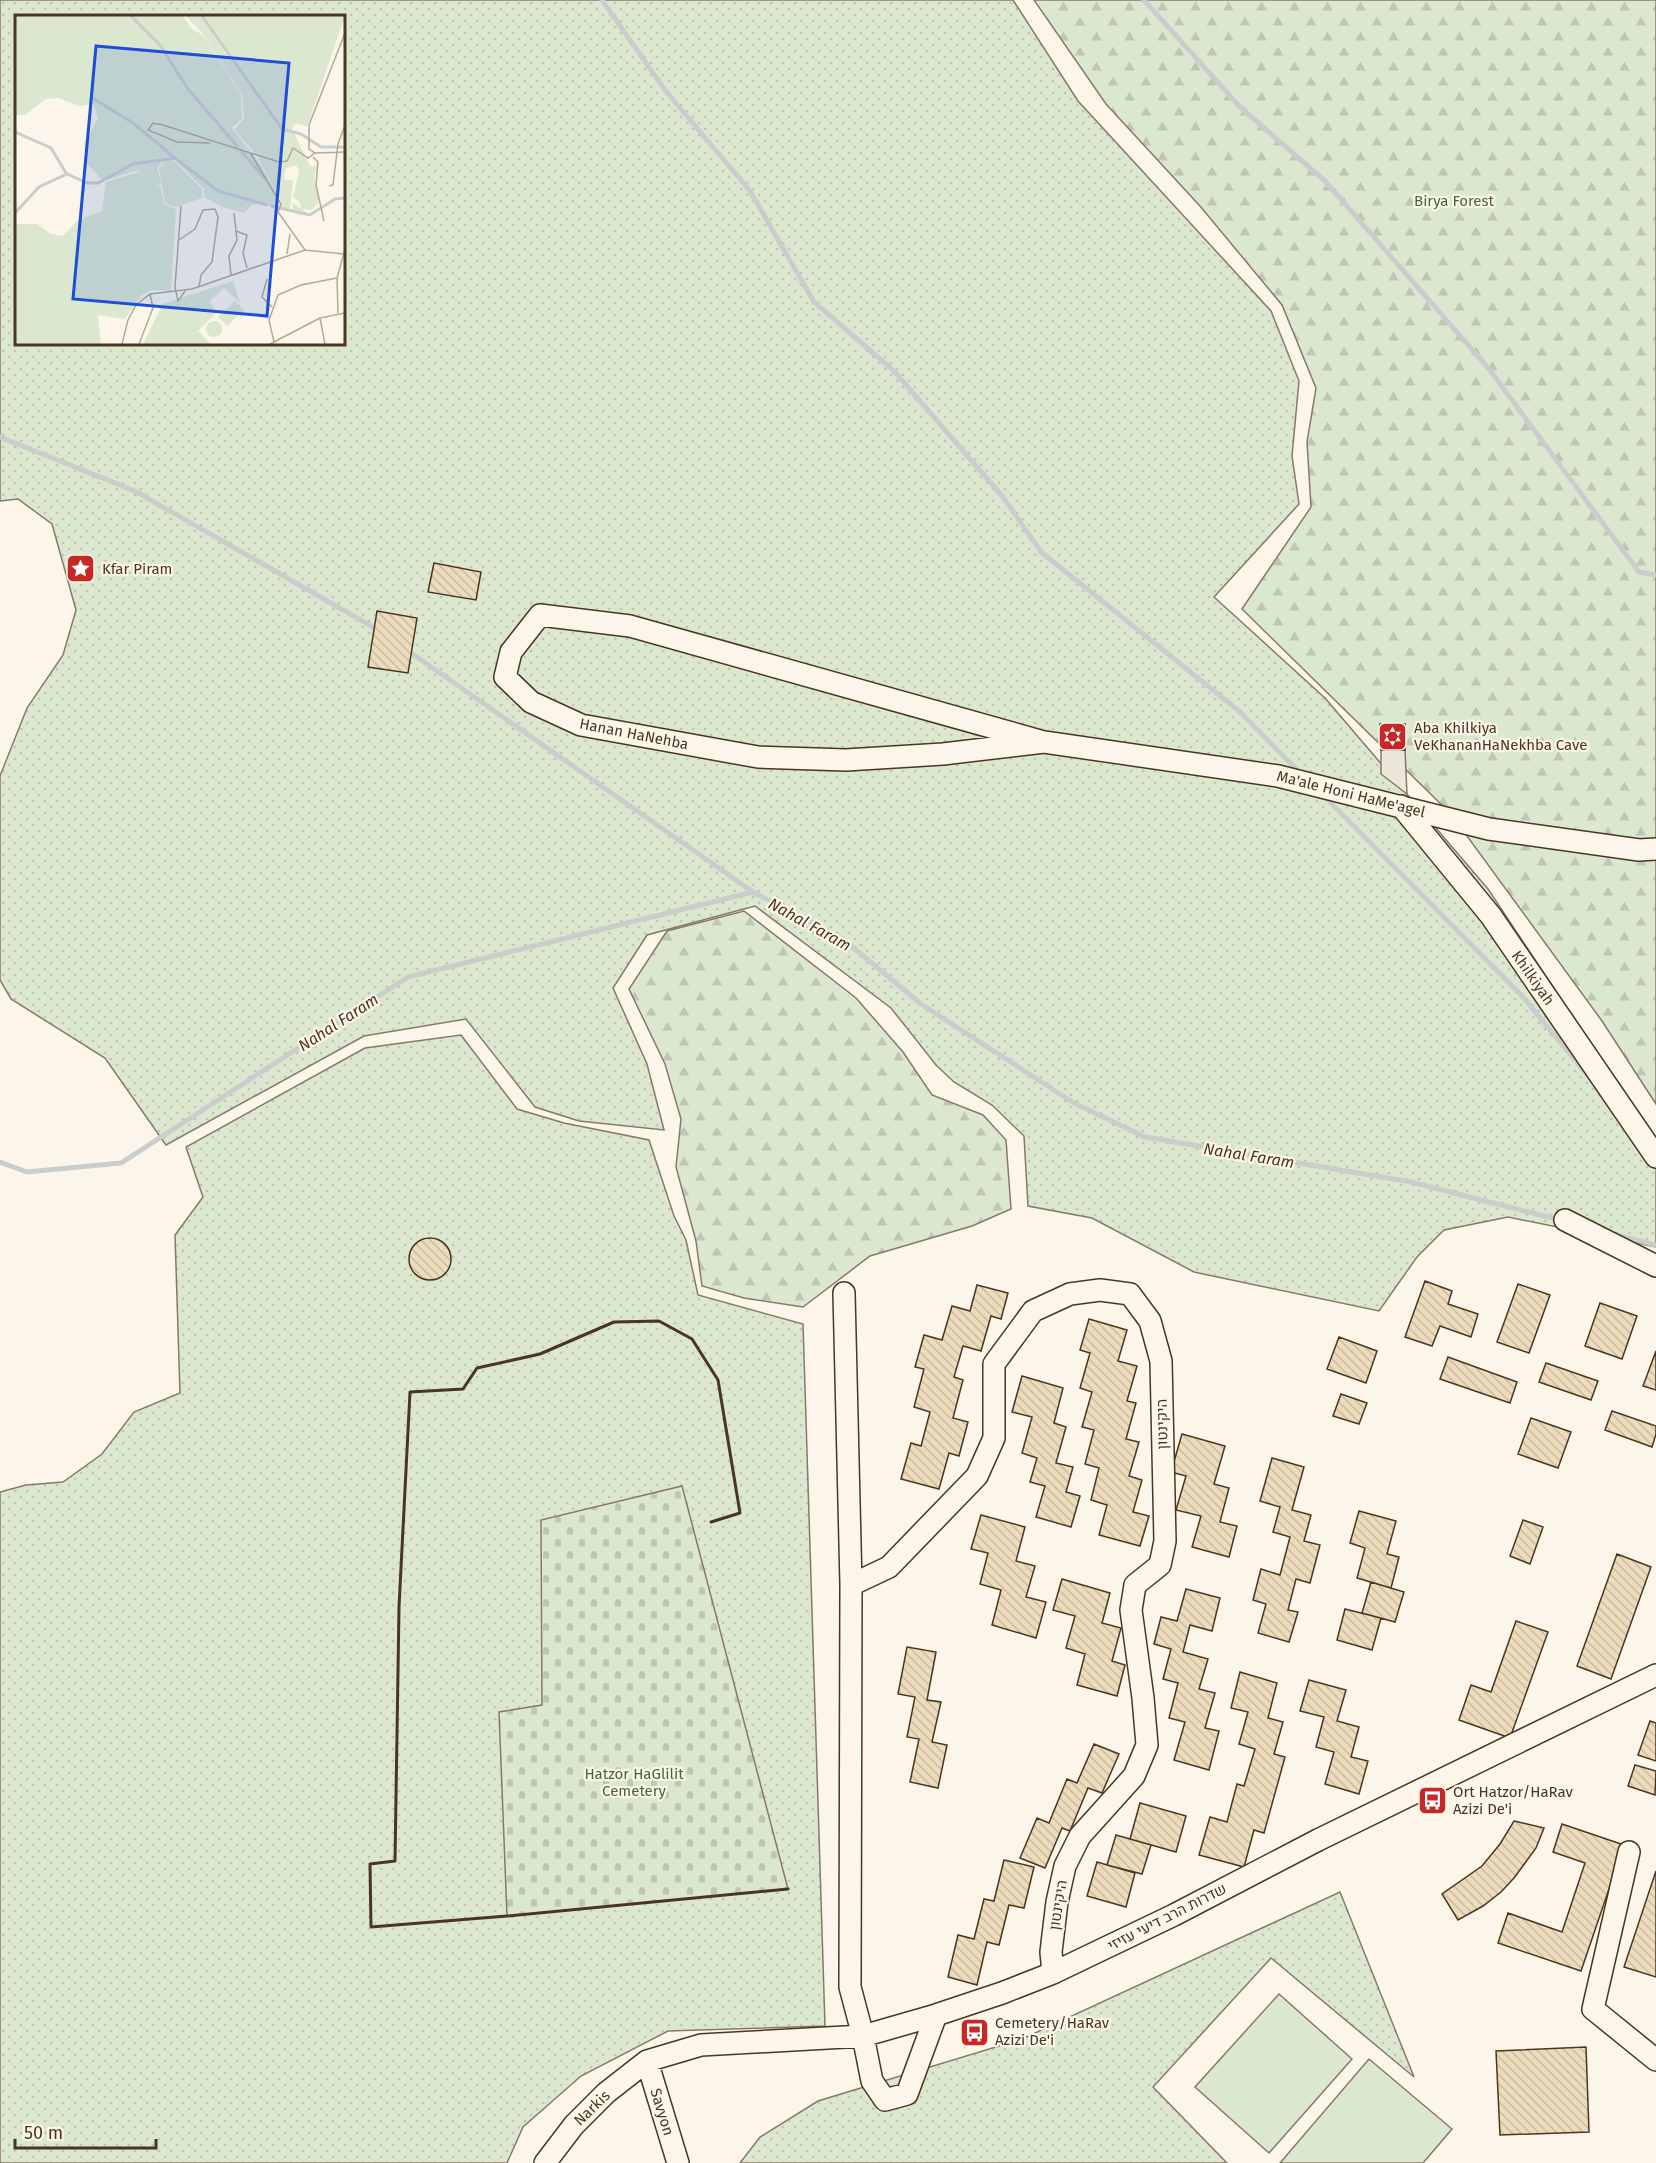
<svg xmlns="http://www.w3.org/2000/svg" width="1656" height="2163" viewBox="0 0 1656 2163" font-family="'Fira Sans',Heebo,sans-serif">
	<defs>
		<pattern id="green-dots" width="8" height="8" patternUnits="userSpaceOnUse" patternTransform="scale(1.5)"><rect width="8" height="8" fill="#dce7d0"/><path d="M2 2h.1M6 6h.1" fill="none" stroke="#bec7b2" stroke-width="1.8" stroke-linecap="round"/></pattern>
		<pattern id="forest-firs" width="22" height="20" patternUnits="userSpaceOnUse" patternTransform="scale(1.5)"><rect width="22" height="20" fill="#dce7d0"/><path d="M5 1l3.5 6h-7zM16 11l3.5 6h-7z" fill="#bec7b2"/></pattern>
		<pattern id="cemetery-stones" width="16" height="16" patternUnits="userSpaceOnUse" patternTransform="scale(1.5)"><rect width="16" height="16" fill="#dce7d0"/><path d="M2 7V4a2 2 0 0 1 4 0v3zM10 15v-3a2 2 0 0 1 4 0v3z" fill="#bec7b2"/></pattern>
		<pattern id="building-back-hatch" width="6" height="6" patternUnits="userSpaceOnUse" patternTransform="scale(1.5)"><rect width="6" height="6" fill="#ecdcbc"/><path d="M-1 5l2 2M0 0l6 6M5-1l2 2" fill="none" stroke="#ccbda1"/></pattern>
	</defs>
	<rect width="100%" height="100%" fill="#fbf6e9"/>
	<!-- green -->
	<path fill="url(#green-dots)" stroke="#887966" stroke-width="1.5" fill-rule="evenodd" d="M0,0H1013L1078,101L1271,311L1299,381L1292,456L1299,504L1214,597L1325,698L1488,889L1656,1141V1247L1508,1217L1444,1230L1417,1257L1379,1311L1194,1272L1092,1218L1028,1206L1024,1136L992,1105L954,1082L936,1065L891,1008L755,906L647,935L613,988L647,1064L664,1130L579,1121L535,1107L466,1019L364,1036L166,1145L105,1058L11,999L0,980V776L27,708L63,655L76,610L52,524L18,499L0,501ZM16,16H344V344H16Z
		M461,1035L517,1109L564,1123L649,1140L674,1216L686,1240L698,1295L803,1324L825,2026L668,2031L581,2076L523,2127L507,2163H0V1492L26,1485L63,1482L102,1454L134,1412L180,1393L175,1235L203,1197L186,1147L365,1048Z
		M1340,1892L1414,2077L1271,1958L1153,2087L1227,2163H740L760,2137L818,2101L1022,2039Z"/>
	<!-- forest -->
	<path fill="url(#forest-firs)" stroke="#887966" stroke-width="1.5" d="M1034,0H1656V1104L1602,1021L1451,814L1242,609L1311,507L1307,442L1316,388L1282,305L1200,206L1106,104Z
		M744,911L856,998L903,1052L932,1095L983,1115L1006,1140L1011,1209L972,1226L870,1256L803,1307L744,1298L702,1286L696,1241L676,1167L681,1119L665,1064L629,989L667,931Z"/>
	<!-- cemetery -->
	<path fill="url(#cemetery-stones)" stroke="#887966" stroke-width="1.5" d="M682,1486L788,1889L507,1916L499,1712L542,1705L541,1520Z"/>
	<!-- pitch -->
	<path fill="#dce7d0" stroke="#887966" stroke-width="1.5" d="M1279,1994L1352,2059L1269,2153L1195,2087Z
		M1369,2059L1452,2129L1423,2163H1280Z"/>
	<!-- parking -->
	<path fill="#ede7d9" stroke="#887966" stroke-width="1.5" d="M1381,750H1405L1407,794L1381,774Z"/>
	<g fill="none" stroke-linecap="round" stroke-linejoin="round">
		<!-- stream -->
		<path stroke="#c9cecd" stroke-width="5" d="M602,0L665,90L750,191L814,302L894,371L1003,497L1041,552L1239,711L1301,774
			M1144,0L1240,107L1325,181L1489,369L1639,572L1656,575
			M0,437L135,491L380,631
			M407,650L753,892
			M1323,795L1522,996L1590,1078
			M0,1162L27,1172L121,1163L408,977L753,892L843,939L921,1004L1074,1103L1145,1137L1411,1182L1560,1220
			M1613,1234L1656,1245"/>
	</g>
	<!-- building -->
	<path fill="url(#building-back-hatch)" stroke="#4a3520" stroke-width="1.5" d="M434,563L481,572L476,600L428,592Z
		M377,611L417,618L408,673L368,667Z
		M1380,724H1405V750H1381Z
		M409 1259a21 21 0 1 1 42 0a21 21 0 1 1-42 0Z
		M1425,1281L1452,1291L1448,1304L1478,1314L1471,1337L1440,1326L1432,1346L1405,1337Z
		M1518,1284L1550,1295L1529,1353L1497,1342Z
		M977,1285L1008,1293L1001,1319L991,1316L981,1351L963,1346L954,1377L963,1380L953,1418L968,1422L959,1456L949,1453L939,1489L901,1479L911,1443L921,1446L930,1412L914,1407L924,1369L915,1367L924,1335L942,1340L952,1306L970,1311Z
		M1600,1303L1637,1316L1622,1359L1585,1346Z
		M1089,1319L1127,1330L1118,1361L1137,1366L1127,1401L1136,1403L1126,1439L1139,1442L1129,1476L1142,1480L1133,1512L1149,1516L1140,1546L1099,1535L1107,1505L1091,1500L1099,1468L1085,1464L1094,1430L1082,1427L1092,1392L1080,1388L1090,1353L1080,1350Z
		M1339,1337L1377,1351L1366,1383L1327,1369Z
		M1656,1351V1390L1643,1386Z
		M1448,1357L1517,1382L1510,1403L1440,1379Z
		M1546,1363L1598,1381L1591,1400L1539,1382Z
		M1022,1376L1063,1388L1054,1423L1066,1427L1056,1463L1073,1467L1066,1492L1080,1496L1071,1527L1036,1517L1045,1486L1030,1482L1037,1458L1022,1453L1032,1417L1012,1412Z
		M1341,1394L1367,1403L1359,1424L1333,1416Z
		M1612,1411L1656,1426V1434L1652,1447L1605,1430Z
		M1531,1418L1571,1432L1558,1468L1518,1454Z
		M1182,1434L1225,1446L1214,1484L1229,1488L1220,1522L1237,1526L1229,1557L1192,1547L1201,1516L1176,1510L1186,1476L1171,1472Z
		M1272,1458L1304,1467L1292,1510L1311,1515L1304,1541L1320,1545L1310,1583L1296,1579L1288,1610L1298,1612L1289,1642L1258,1633L1266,1604L1253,1600L1261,1569L1280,1575L1290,1537L1273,1532L1280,1507L1260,1501Z
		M1359,1511L1396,1521L1387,1554L1399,1557L1391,1588L1357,1578L1365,1548L1350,1543Z
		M981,1515L1025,1527L1016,1561L1035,1566L1026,1597L1046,1602L1036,1638L992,1625L1001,1590L980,1584L988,1553L971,1549Z
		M1523,1520L1543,1527L1530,1564L1510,1556Z
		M1617,1554L1651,1567L1611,1679L1577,1666Z
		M1062,1579L1110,1593L1102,1623L1121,1628L1112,1661L1125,1665L1117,1696L1077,1685L1085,1654L1066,1648L1075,1616L1053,1610Z
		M1371,1582L1404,1592L1395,1622L1362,1613Z
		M1186,1589L1220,1598L1212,1631L1190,1625L1183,1652L1208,1659L1199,1689L1215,1693L1205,1728L1219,1731L1209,1770L1174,1760L1185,1722L1169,1718L1178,1683L1163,1679L1171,1649L1154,1644L1161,1617L1177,1621Z
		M1345,1609L1381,1618L1372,1650L1337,1640Z
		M1516,1621L1548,1632L1510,1738L1459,1720L1471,1685L1491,1692Z
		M907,1647L936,1652L927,1700L941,1702L932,1742L947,1745L938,1788L910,1782L919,1739L907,1737L915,1697L898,1694Z
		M1240,1672L1277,1683L1268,1718L1283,1722L1274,1754L1285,1757L1264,1833L1254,1830L1244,1867L1199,1855L1210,1817L1227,1822L1237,1784L1244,1786L1255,1749L1239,1744L1248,1712L1231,1708Z
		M1309,1680L1346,1690L1337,1721L1359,1727L1351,1757L1368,1761L1359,1794L1325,1784L1334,1752L1316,1747L1324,1717L1300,1711Z
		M1650,1721L1656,1723V1761L1638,1755Z
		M1094,1744L1119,1754L1102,1793L1088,1788L1070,1831L1062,1828L1045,1868L1020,1858L1037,1818L1049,1823L1067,1779L1077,1783Z
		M1635,1765L1656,1771L1655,1795L1628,1786Z
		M1140,1803L1186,1816L1176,1852L1130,1839Z
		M1514,1821L1544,1828L1536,1848L1514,1878L1501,1892L1483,1906L1458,1920L1442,1894L1482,1866L1500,1844Z
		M1562,1824L1624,1845L1581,1971L1498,1943L1508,1913L1562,1932L1585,1863L1553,1852Z
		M1116,1835L1151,1845L1142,1874L1107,1865Z
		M1004,1860L1034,1867L1024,1908L1009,1905L999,1945L987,1942L977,1985L948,1977L958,1935L974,1939L984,1899L994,1901Z
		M1097,1862L1135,1873L1126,1907L1087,1896Z
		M1656,1871V1977L1624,1967Z
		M1586,2047L1589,2132L1500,2135L1496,2051Z"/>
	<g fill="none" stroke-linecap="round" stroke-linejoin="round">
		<defs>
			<path id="minor" d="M1044,742L943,754L846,760L758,757L581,725L531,702L505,677L511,652L540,615L630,626L1044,742L1278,776L1489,829L1639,850L1656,849
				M1401,806L1491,916L1656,1157
				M1565,1220L1656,1266
				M844,1293L851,1585L850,1987L863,2036L872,2081L885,2100L907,2094L936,2015
				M851,1585L889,1567L977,1476L994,1438V1364L1033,1311L1070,1294L1100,1290L1130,1294L1150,1321L1161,1361L1165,1541L1160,1565L1135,1585L1131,1610L1143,1698L1147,1745L1134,1776L1080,1836L1065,1866L1057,1902L1051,1952L1053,1973
				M1629,1852L1593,2009L1656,2060
				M647,2061L678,2163
				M545,2163L574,2125L606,2093L647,2061L701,2045L863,2036L936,2015L1002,1993L1053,1973L1174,1915L1318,1840L1656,1675"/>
		</defs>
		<!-- minor casing -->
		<use href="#minor" stroke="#4a3520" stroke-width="24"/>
		<!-- minor -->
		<use href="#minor" stroke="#fbf6e9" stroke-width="21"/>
		<!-- wall -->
		<path stroke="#4a3520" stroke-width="3" d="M711,1522L740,1513L718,1380L692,1339L659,1321L614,1322L540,1354L477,1368L463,1389L410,1392L399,1607L395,1861L370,1864L371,1927L507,1916L788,1889"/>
	</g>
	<!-- icons -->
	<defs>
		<symbol id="sight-square" viewBox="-11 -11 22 22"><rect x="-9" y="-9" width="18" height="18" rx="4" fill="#c62828" stroke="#fbf6e9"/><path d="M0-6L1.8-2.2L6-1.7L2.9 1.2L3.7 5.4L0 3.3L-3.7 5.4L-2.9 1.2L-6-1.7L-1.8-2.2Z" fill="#fff"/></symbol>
		<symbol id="synagogue-square" viewBox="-11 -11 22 22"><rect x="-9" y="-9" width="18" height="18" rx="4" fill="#c62828" stroke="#fbf6e9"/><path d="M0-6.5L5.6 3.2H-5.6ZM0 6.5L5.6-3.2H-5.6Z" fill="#fff"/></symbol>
		<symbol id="bus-square" viewBox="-11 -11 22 22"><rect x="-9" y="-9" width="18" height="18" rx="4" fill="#c62828" stroke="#fbf6e9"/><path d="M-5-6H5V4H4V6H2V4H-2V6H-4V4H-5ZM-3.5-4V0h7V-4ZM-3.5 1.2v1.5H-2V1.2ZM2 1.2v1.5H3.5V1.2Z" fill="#fff"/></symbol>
	</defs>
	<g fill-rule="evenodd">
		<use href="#sight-square" x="64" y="552" width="33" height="33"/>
		<use href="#synagogue-square" x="1376" y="720" width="33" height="33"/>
		<use href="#bus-square" x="1416" y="1784" width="33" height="33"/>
		<use href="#bus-square" x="958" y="2016" width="33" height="33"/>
	</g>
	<g text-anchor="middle" stroke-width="4.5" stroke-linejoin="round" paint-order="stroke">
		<!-- park labels -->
		<g font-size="15" fill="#436837" stroke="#fbf6e9">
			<text x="1454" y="206">Birya Forest</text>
			<text x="634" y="1779">Hatzor HaGlilit<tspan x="634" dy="17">Cemetery</tspan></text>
		</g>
		<!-- poi labels -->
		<g font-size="15" fill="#4a3520" stroke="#fbf6e9" text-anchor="start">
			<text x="102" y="574">Kfar Piram</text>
			<text x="1414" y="733">Aba Khilkiya<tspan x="1414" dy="17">VeKhananHaNekhba Cave</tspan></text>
			<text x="1453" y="1797">Ort Hatzor/HaRav<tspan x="1453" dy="17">Azizi De'i</tspan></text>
			<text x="995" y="2028">Cemetery/HaRav<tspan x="995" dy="17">Azizi De'i</tspan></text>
		</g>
		<!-- street labels -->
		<g font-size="15" fill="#4a3520" stroke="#fbf6e9">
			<text transform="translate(634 734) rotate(11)" y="5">Hanan HaNehba</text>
			<text transform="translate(1351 794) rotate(14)" y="5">Ma'ale Honi HaMe'agel</text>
			<text transform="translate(1533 978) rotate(55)" y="5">Khilkiyah</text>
			<text transform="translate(1162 1424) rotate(-91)" y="5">היקינטון</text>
			<text transform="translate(1058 1905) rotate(-81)" y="5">היקינטון</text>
			<text transform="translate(1167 1917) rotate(-27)" y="5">שדרות הרב דיעי עזיזי</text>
			<text transform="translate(592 2108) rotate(-44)" y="5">Narkis</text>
			<text transform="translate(662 2112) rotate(73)" y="5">Savyon</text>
		</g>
		<!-- water labels -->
		<g font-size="16" font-style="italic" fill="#4a3520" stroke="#fbf6e9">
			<text transform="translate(810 924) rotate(29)" y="6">Nahal Faram</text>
			<text transform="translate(338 1022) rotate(-33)" y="6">Nahal Faram</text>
			<text transform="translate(1249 1155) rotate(9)" y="6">Nahal Faram</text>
		</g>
	</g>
	<!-- overview -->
	<g transform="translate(15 15)">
		<rect width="330" height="330" fill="#fbf6e9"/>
		<path d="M0,1H168L177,14L188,20L226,80L227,103L217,113L246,150L270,195H278L277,187L295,200H285L245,189L237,190L229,198L207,192L189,182V174L160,145L147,147L142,153L147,170L140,169L145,171L149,189L161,194L156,276L138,275L127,280L110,304L83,300L86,329H0V209H22L36,219L48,221L62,206L87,196L91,167L124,157L132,166L124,155L88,166L72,148L69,128L83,103L78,89L64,91L43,83L31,84L10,100H0ZM218,266L225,288L209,273L194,287L202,297L183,316L196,329H128L148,289Z" fill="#dce7d0"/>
		<path d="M171,1H330L292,112L281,108L277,114L295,151H303L299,160L304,187L297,195L286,194L285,187L278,182L284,156L281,150L270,154L269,164L278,166L275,193L270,194L242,141L220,115L229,103L227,80L188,19ZM158,145L187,174V183L161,192L150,188L144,153L149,147Z" fill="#dce7d0"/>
		<path d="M145,212L153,260H120L128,214Z" fill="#dce7d0"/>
		<path d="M220,286L229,295L212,311L203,302ZM191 314a8 8 0 1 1 16 0a8 8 0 1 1-16 0Z" fill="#dce7d0"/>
		<path fill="none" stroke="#c9cecd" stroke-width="3" d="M116,1L145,30L173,74L223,132M187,1L267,114L286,119L306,132H330M76,82L118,108L160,143M0,117L36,133L51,158M226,136L250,164M256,191L295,200L320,184L330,183M0,198L24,172L52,159L72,168H83L118,149L160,143L203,176L252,190"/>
		<path fill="none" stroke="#b4a999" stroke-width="1.5" d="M195,128L162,127L133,115L138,108L148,110L264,147L272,146L278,133L293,143L300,138L330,137M300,138L294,134V110L330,18M236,139L266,189L263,197L290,235M298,142L303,147L301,170L309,206M314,171L318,170L323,129L330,110M166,191L160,272L163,286L170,276M221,216L232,220L228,238L232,253M164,225L180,214L188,195L200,194L203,202L197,247L186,260L184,272M272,239L275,219M216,260L214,241L222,225L219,198M252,264L247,282L257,292M323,298L322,263L330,234M259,327L254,305L263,280L286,270L322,263M107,329L113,305L121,290L135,279L177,274L290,235L329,239M124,329L138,293L135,279M255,329L305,303M310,329L305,303L330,298"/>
		<path fill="#1d4ed8" fill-opacity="0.15" stroke="#1d4ed8" stroke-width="3" d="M81,31L274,48L252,301L58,284Z"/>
		<rect width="330" height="330" fill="none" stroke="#4a3520" stroke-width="3"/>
	</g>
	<!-- scale -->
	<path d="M15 2139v9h141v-9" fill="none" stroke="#4a3520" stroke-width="3"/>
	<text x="24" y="2139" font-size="18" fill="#4a3520" stroke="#fbf6e9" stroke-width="4.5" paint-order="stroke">50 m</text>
</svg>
